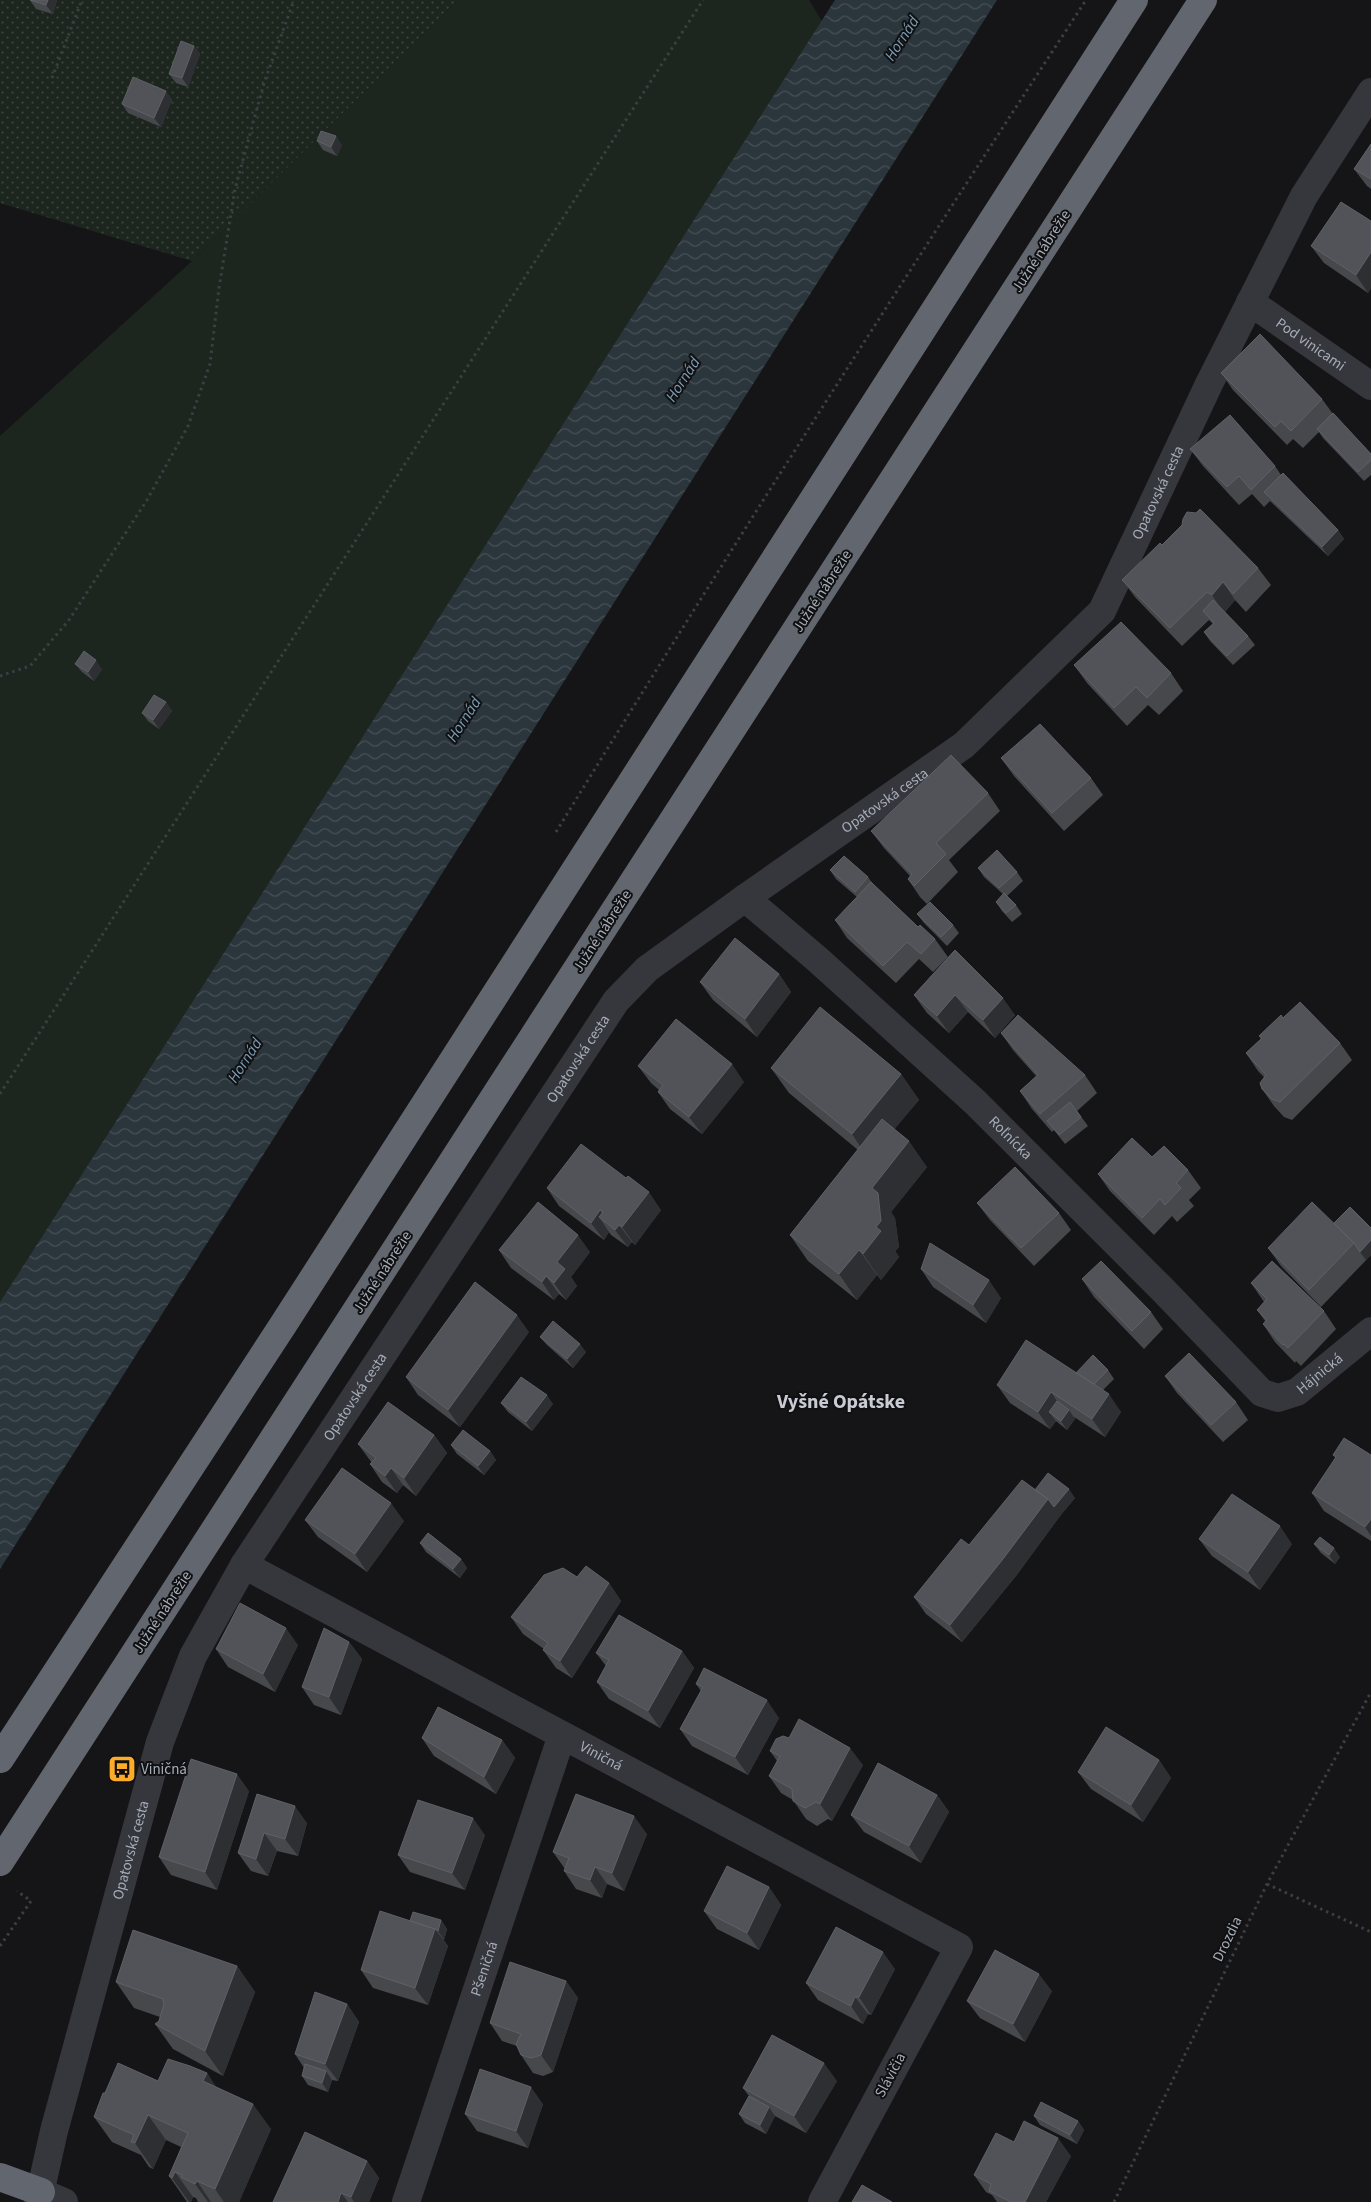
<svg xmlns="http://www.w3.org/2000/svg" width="1371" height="2202" viewBox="0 0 1371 2202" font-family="'Source Sans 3',sans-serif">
	<defs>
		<pattern id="garden-dots" width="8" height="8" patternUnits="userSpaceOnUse" patternTransform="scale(1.25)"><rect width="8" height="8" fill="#1d261e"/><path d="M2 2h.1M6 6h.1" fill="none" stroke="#3b433d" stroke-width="1.8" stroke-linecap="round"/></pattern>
		<pattern id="water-waves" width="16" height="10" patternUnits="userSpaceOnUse" patternTransform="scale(1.25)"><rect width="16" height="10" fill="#2b353c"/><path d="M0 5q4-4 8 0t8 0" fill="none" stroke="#475056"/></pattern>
	</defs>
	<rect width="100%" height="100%" fill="#151517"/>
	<!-- grass -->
	<path fill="#1d261e" d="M458,0H809L822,21L0,1302V436L192,261Z"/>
	<!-- garden -->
	<path fill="url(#garden-dots)" d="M0,0H458L192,261L0,203Z"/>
	<!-- water -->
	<path fill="url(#water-waves)" d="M835,0H997L0,1569V1302Z"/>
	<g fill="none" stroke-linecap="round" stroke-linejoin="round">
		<!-- path -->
		<path stroke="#3c3e44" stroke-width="3" stroke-dasharray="2.5 4" stroke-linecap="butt" d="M52,78L82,0
			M0,676L30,666L69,620L147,500L188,426L210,364L219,288L235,189L264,83L294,0
			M556,832C728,552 906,275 1086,0
			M0,1094L703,0
			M1267,1884L1371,1932
			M0,1946L31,1901L17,1891
			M1114,2202L1267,1884L1371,1692"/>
		<!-- street -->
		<g stroke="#36373d" stroke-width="28">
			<path id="s1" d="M1250,302L1371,386"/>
			<path id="s2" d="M745,898L817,959L975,1102L1164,1291L1262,1393L1278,1398L1297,1392L1371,1331"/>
			<path id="s3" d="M244,1565L959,1947L822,2202"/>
			<path d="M41,2192L64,2202"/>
			<path id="s4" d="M38,2202L54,2131L160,1742L193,1656L244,1565L616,1001L647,969L745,898L964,745L1102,611L1209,384L1304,196L1371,92"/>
			<path id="s5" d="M406,2202L562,1735"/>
		</g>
		<!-- highway -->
		<path stroke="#62666e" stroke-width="28" d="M0,1759L283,1325L1134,0
			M0,1862L1203,0
			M0,2177L41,2192"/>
	</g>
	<!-- wall -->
	<path fill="#46484c" d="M30,0H57L53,14L36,9Z
		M194,46L200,54L188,87L176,83L169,74Z
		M172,99L161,127L128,113L122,104Z
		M317,141L342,145L337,156L323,150Z
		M1371,144V189L1367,186L1354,169Z
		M1371,221V288L1368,293L1324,263L1311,246Z
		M1221,373L1322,399L1333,414L1371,454V475L1364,481L1323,438L1319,432L1303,448L1293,439L1287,445L1233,390Z
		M1190,449L1275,466L1281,475L1338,530L1344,539L1328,556L1270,501L1264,507L1252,494L1239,505L1203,466Z
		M1162,545L1258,568L1271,585L1246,612L1235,600L1225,612L1248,636L1255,645L1233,665L1210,641L1204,632L1213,624L1209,620L1182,646L1135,597L1122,580Z
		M75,664L102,669L94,681L82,672Z
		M1074,665L1171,673L1183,691L1159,715L1148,705L1127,726L1087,683Z
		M166,702L172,711L159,729L148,721L142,713Z
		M1001,758L1091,778L1103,795L1064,831L1014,776Z
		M988,793L1000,811L949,860L958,872L927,904L920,897L908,879L910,876L884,848L871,831Z
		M978,868L1017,872L1023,881L1007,896L1016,905L1022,914L1012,922L1002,911L996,902L1003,894L984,877Z
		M830,870L868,877L873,884L918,927L935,939L948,957L933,972L919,959L896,983L847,938L835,920L857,897L836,879Z
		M917,914L953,925L959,933L947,946L924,923Z
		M955,950L1015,1015L995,1038L968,1012L949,1033L927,1013L914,995Z
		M779,974L791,992L757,1037L713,1000L700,982Z
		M1283,1018L1340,1043L1352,1060L1292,1120L1284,1117L1274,1106L1262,1089L1264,1077L1258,1071L1246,1053L1261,1039L1259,1036Z
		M1001,1033L1085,1075L1097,1093L1077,1111L1088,1126L1065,1144L1054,1130L1052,1132L1032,1109L1020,1091L1036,1076L1013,1050Z
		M638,1066L744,1082L702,1134L670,1109L658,1092L659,1090L651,1083Z
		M771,1068L901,1074L919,1100L894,1129L927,1167L891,1212L895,1218L899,1247L895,1251L899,1257L881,1280L877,1275L857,1300L808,1261L790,1235L858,1150L789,1093Z
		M1152,1157L1188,1170L1201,1188L1189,1200L1194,1206L1177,1222L1172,1216L1154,1235L1110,1191L1098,1174Z
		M547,1188L661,1210L635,1245L632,1242L628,1247L611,1235L609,1232L604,1240L559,1206Z
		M977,1203L1059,1213L1071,1230L1034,1266L990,1220Z
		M1334,1223L1371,1228V1255L1321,1307L1281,1266L1268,1248Z
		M499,1250L590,1252L571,1277L577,1286L566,1300L559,1294L554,1300L511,1268Z
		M921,1269L1001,1298L986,1323L933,1287Z
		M1082,1279L1151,1312L1163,1329L1144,1349L1094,1297Z
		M1251,1283L1324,1311L1336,1329L1301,1366L1296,1361L1295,1363L1275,1342L1263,1324L1265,1321L1257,1310L1264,1302Z
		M529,1332L460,1427L418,1395L406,1377Z
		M540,1337L586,1352L573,1368L547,1345Z
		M1108,1370L1114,1379L1103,1390L1121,1412L1105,1437L1074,1417L1075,1419L1067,1430L1056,1421L1050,1429L1010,1403L997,1385L1076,1373Z
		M1165,1376L1236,1402L1248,1420L1223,1442L1177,1393Z
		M501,1403L553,1404L532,1431L508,1412Z
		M434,1435L447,1453L416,1496L403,1485L397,1493L382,1482L370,1464L372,1463L358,1444Z
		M451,1445L490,1451L496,1460L484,1475L457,1454Z
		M1333,1455H1371V1541L1324,1511L1312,1493L1336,1458Z
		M1035,1490L1075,1498L1060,1516L1016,1576L962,1642L926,1614L914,1597L969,1545Z
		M305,1520L404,1521L367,1572L318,1537Z
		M1199,1539L1292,1544L1260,1590L1212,1556Z
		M420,1543L461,1559L467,1568L460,1578L426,1552Z
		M1314,1544L1340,1557L1335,1564L1321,1553Z
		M609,1583L621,1601L572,1678L556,1668L543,1650L544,1649L523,1634L511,1617Z
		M349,1642L362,1659L341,1715L314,1705L302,1687Z
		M298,1645L275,1692L228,1667L216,1649Z
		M682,1651L694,1668L660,1728L609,1699L597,1682L606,1666L596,1653Z
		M696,1684L779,1718L748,1775L692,1746L680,1729L701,1691Z
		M422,1738L502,1740L515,1758L496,1794L434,1756Z
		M770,1751L863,1765L832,1821L828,1819L817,1826L806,1819L793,1800L781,1793L769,1776L777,1761Z
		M1159,1760L1171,1778L1143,1822L1091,1789L1078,1772Z
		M249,1791L217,1890L171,1875L159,1857Z
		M257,1794L307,1823L298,1856L277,1851L268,1876L251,1871L238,1853Z
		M937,1795L949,1812L921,1863L864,1832L851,1815Z
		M647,1834L624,1891L607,1884L602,1898L576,1889L564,1871L565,1869L553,1852Z
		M485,1835L465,1890L410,1872L398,1855Z
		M769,1887L781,1905L759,1950L717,1929L704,1911Z
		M441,1920L447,1929L444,1940L443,1939L448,1946L428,2005L373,1988L361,1970L410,1921Z
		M237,1966L255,1992L223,2076L173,2049L155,2024L159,2021L160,2017L134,2008L116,1982Z
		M895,1969L871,2015L868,2014L863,2024L818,2000L806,1983Z
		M566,1981L578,1998L553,2072L543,2076L533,2073L521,2055L517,2046L502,2041L490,2023Z
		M1052,1991L1025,2042L980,2018L967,2001Z
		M347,2004L359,2022L338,2081L332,2080L328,2092L308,2085L302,2076L304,2068L295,2054Z
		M207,2073L216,2087L271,2129L239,2202H198L196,2198L193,2197L191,2202H187L169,2176L181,2147L166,2140L153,2169L149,2167L141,2155L112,2142L94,2117L105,2093L158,2081Z
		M837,2081L806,2133L775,2116L766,2134L745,2123L739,2114L749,2096L743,2088Z
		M543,2104L528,2148L477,2131L465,2114Z
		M1034,2116L1078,2121L1084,2130L1077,2144L1040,2125Z
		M1014,2142L1071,2156L1046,2202H997L992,2195L986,2192L974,2175Z
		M367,2161L379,2178L369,2202H273Z"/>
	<!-- shaded-wall -->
	<path fill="#2e2f32" d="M48,0H57L53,14L46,5Z
		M194,46L200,54L188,87L182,78Z
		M166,91L172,99L161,127L154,118Z
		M336,136L342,145L337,156L331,147Z
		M1371,252V288L1368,293L1356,275Z
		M1338,530L1344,539L1328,556L1322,547Z
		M1223,582L1235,600L1224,613L1212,595Z
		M96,660L102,669L94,681L88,672Z
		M166,702L172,711L159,729L153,720Z
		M779,974L791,992L757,1037L745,1019Z
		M955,995L968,1012L949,1033L937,1016Z
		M1003,998L1015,1015L995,1038L983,1020Z
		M732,1064L744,1082L702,1134L689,1117Z
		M901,1074L919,1100L869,1160L852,1134Z
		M909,1141L927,1167L891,1212L895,1218L899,1247L895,1251L899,1257L881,1280L863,1254L876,1227L872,1188Z
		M649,1192L661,1210L635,1245L622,1227Z
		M600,1210L612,1228L599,1217L609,1232L604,1240L591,1223Z
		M619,1225L632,1242L628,1247L615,1230Z
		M578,1235L590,1252L571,1277L577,1286L566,1300L554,1283L557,1262Z
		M1371,1240V1255L1366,1260L1360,1252Z
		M859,1250L877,1275L857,1300L839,1274Z
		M546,1276L559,1294L554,1300L542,1282Z
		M989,1280L1001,1298L986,1323L973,1305Z
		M517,1315L529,1332L460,1427L448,1410Z
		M580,1344L586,1352L573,1368L567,1359Z
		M1051,1392L1063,1410L1049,1412L1056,1421L1050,1429L1038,1412Z
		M1109,1394L1121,1412L1105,1437L1092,1419Z
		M547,1395L553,1404L532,1431L526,1422Z
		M1069,1410L1075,1419L1067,1430L1061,1421Z
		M434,1435L447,1453L416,1496L404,1478Z
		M490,1451L496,1460L484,1475L478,1466Z
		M391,1468L403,1485L397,1493L385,1476Z
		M1069,1489L1075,1498L1060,1516L1016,1576L962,1642L950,1625L1048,1499Z
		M391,1503L404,1521L367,1572L355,1554Z
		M1371,1519V1536L1365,1527Z
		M1280,1526L1292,1544L1260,1590L1248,1572Z
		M1334,1548L1340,1557L1335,1564L1329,1555Z
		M461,1559L467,1568L460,1578L453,1569Z
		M609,1583L621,1601L572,1678L560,1661Z
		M286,1628L298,1645L275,1692L263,1674Z
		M349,1642L362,1659L341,1715L329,1697Z
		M682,1651L694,1668L660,1728L648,1711Z
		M767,1700L779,1718L748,1775L735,1757Z
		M502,1740L515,1758L496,1794L484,1777Z
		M850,1748L863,1765L832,1821L820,1804Z
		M1159,1760L1171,1778L1143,1822L1131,1805Z
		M237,1774L249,1791L217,1890L205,1872Z
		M937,1795L949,1812L921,1863L909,1846Z
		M295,1806L307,1823L298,1856L285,1839Z
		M634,1816L647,1834L624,1891L612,1873Z
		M473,1818L485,1835L465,1890L452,1873Z
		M264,1833L277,1851L268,1876L256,1859Z
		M595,1867L607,1884L602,1898L590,1880Z
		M769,1887L781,1905L759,1950L747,1933Z
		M441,1920L447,1929L444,1940L438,1931Z
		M435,1929L448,1946L428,2005L415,1988Z
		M883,1952L895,1969L871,2015L859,1997Z
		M237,1966L255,1992L223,2076L205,2051Z
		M1039,1974L1052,1991L1025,2042L1013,2024Z
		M566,1981L578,1998L553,2072L541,2055Z
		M855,1997L868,2014L863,2024L851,2006Z
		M347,2004L359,2022L338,2081L325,2064Z
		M824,2063L837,2081L806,2133L794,2116Z
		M326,2071L332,2080L328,2092L322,2083Z
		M207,2073L224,2099L203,2081Z
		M531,2087L543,2104L528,2148L516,2131Z
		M253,2104L271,2129L239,2202H224L215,2189Z
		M769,2107L775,2116L766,2134L760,2125Z
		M148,2115L166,2140L153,2169L135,2143Z
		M1078,2121L1084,2130L1077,2144L1070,2135Z
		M1058,2138L1071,2156L1046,2202H1025Z
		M367,2161L379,2178L369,2202H354L351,2197Z
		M175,2172L193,2197L191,2202H189L172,2178Z
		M197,2181L211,2202H208L195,2184Z
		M341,2193L348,2202H338Z"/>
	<!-- building -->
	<path fill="#515358" stroke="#5e6167" d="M30,0H48L46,5Z
		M181,41L194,46L182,78L169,74Z
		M133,77L166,91L154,118L122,104Z
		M321,131L336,136L331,147L317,141Z
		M1371,144V179L1354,169Z
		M1341,202L1371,221V252L1356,275L1311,246Z
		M1260,334L1322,399L1291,431L1281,421L1275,427L1221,373Z
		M1333,413L1371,454V460L1358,472L1317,429Z
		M1230,415L1275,466L1251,490L1239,476L1227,487L1190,449Z
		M1283,473L1338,530L1322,547L1264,492Z
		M1200,509L1258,568L1233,594L1223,582L1212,595L1207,592L1170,628L1122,580L1160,543L1162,545L1182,525L1183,519L1187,512L1196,513Z
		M1213,600L1248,636L1227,656L1204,632L1214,623L1203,611Z
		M1121,622L1171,673L1147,698L1136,687L1114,708L1074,665Z
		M84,651L96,660L88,672L75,664Z
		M154,695L166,702L153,720L142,713Z
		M1040,724L1091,778L1052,813L1001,758Z
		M951,755L988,793L936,843L946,854L914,886L908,879L912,874L871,831Z
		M997,850L1017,872L999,888L978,868Z
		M844,856L868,877L855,892L830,870Z
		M871,882L918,927L920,925L935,939L921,954L907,942L883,966L835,920Z
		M1004,893L1016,905L1006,913L996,902Z
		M930,902L953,925L941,937L917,914Z
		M735,938L779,974L745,1019L700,982Z
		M955,950L1003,998L983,1020L955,995L937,1016L914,995Z
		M1300,1002L1340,1043L1280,1102L1272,1099L1262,1089L1260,1083L1266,1075L1246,1053L1262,1038L1259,1036L1281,1015L1283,1018Z
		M820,1007L901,1074L852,1134L771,1068Z
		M1018,1015L1085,1075L1040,1114L1020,1091L1038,1075L1001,1033Z
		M676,1019L732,1064L689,1117L658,1092L663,1085L638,1066Z
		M1070,1102L1081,1117L1059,1135L1047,1121Z
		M882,1119L909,1141L872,1188L878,1193L881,1221L876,1227L881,1231L863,1254L859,1250L839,1274L790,1235Z
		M1132,1138L1152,1157L1164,1146L1188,1170L1176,1183L1181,1188L1165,1205L1160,1199L1142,1218L1098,1174Z
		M581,1144L626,1178L628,1176L649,1192L622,1227L619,1225L615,1230L599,1217L603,1212L600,1210L591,1223L547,1188Z
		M1015,1167L1059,1213L1021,1248L977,1203Z
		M538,1202L578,1235L557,1262L565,1269L554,1283L546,1276L542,1282L499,1250Z
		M1312,1202L1354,1243L1309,1290L1268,1248Z
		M1350,1207L1371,1228V1240L1360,1252L1354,1243L1334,1223Z
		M930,1243L989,1280L973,1305L921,1269Z
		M1101,1261L1151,1312L1132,1331L1082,1279Z
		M1272,1261L1324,1311L1288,1348L1284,1344L1283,1345L1263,1324L1267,1320L1257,1310L1267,1299L1251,1283Z
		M475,1282L517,1315L448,1410L406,1377Z
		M553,1321L580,1344L567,1359L540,1337Z
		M1026,1340L1109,1394L1092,1419L1051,1392L1038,1412L997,1385Z
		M1189,1353L1236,1402L1211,1425L1165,1376Z
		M1093,1355L1108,1370L1094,1384L1076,1373Z
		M521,1377L547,1395L526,1422L501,1403Z
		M1057,1401L1069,1410L1061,1421L1049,1412Z
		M388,1402L434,1435L404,1478L391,1468L385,1476L370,1464L376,1458L358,1444Z
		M463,1430L490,1451L478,1466L451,1445Z
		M1344,1438L1371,1455V1519L1365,1527L1312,1493L1336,1457L1333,1455Z
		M342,1468L391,1503L355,1554L305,1520Z
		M1048,1473L1069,1489L1054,1507L1048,1499L1035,1490Z
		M1022,1480L1048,1499L1003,1559L950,1625L914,1597L961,1539L969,1545Z
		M1232,1494L1280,1526L1248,1572L1199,1539Z
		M428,1533L461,1559L453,1569L420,1543Z
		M1320,1537L1334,1548L1329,1555L1314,1544Z
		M586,1566L609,1583L560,1661L543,1650L548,1643L511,1617L544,1575L563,1568L577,1577Z
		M240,1603L286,1628L263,1674L216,1649Z
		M619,1615L682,1651L648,1711L597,1682L609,1660L596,1653Z
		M324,1628L349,1642L329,1697L302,1687Z
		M704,1668L767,1700L735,1757L680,1729L703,1687L696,1684Z
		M438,1707L502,1740L484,1777L422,1738Z
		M799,1719L850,1748L820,1804L816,1802L805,1808L793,1801L792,1789L769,1776L780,1756L770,1751L776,1739L783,1736L789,1738Z
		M1106,1727L1159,1760L1131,1805L1078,1772Z
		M191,1759L237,1774L205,1872L159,1857Z
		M878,1763L937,1795L909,1846L851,1815Z
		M257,1794L295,1806L285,1839L264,1833L256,1859L238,1853Z
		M576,1794L634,1816L612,1873L595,1867L590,1880L564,1871L569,1858L553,1852Z
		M418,1800L473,1818L452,1873L398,1855Z
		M727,1866L769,1887L747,1933L704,1911Z
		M380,1911L435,1929L415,1988L361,1970Z
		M413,1912L441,1920L438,1931L435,1929L410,1921Z
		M836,1927L883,1952L859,1997H855L851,2006L806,1983Z
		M133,1930L237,1966L205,2051L155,2024L159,2021L164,2004L163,1999L116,1982Z
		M995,1950L1039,1974L1013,2024L967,2001Z
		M510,1962L566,1981L541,2055L531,2058L521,2055L516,2044L521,2034L490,2023Z
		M315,1992L347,2004L325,2064L295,2054Z
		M772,2035L824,2063L794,2116L743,2088Z
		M168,2059L190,2066L207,2073L203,2081L253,2104L215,2189L197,2181L195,2184L181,2177L182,2175L175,2172L172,2178L169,2176L188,2133L148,2115L135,2143L131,2142L134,2135L94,2117L103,2093H105L118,2063L158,2081Z
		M305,2064L326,2071L322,2083L302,2076Z
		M480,2069L531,2087L516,2131L465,2114Z
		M749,2096L769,2107L760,2125L739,2114Z
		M1041,2102L1078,2121L1070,2135L1034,2116Z
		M1024,2121L1058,2138L1025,2202H1011L989,2191L991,2184L974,2175L996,2133L1014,2142Z
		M305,2132L367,2161L351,2197L341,2193L338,2202H273Z
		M862,2185L892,2202H852Z"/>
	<!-- icons -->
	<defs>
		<symbol id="bus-square" viewBox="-11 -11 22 22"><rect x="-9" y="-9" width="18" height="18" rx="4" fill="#fcac29" stroke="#101012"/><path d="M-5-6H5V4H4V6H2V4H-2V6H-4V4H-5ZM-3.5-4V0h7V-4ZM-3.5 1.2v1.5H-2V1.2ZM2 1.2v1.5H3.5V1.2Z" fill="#111"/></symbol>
	</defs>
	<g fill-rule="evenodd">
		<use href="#bus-square" x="106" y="1753" width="32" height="32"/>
	</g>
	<g text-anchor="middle" stroke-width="4" stroke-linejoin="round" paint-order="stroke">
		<!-- street labels -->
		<g font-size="15" fill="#a6adb8" stroke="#101012">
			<text transform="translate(1041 251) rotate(-57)" y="5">Južné nábrežie</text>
			<text dy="5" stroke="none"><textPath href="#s1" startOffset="74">Pod vinicami</textPath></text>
			<text dy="5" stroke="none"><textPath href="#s4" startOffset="2104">Opatovská cesta</textPath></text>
			<text transform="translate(822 591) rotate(-57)" y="5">Južné nábrežie</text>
			<text dy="5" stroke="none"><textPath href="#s4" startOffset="1684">Opatovská cesta</textPath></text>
			<text transform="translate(602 931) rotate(-57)" y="5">Južné nábrežie</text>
			<text dy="5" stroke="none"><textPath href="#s4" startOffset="1279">Opatovská cesta</textPath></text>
			<text dy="5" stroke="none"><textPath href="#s2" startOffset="358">Roľnícka</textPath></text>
			<text transform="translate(382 1272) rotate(-57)" y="5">Južné nábrežie</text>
			<text dy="5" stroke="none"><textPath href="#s2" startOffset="782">Hájnická</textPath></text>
			<text dy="5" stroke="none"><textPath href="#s4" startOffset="874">Opatovská cesta</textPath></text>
			<text transform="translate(162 1612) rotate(-57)" y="5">Južné nábrežie</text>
			<text dy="5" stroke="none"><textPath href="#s3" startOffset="405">Viničná</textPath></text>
			<text dy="5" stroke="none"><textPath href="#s4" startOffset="364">Opatovská cesta</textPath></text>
			<text transform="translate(1227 1939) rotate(-64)" y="5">Drozdia</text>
			<text dy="5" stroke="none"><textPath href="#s5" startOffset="246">Pšeničná</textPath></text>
			<text transform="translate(890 2075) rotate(-62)" y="5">Slávičia</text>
		</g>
		<!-- poi labels -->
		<g font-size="15" fill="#a6adb8" stroke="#101012" text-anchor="start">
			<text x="141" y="1774">Viničná</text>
		</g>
		<!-- water labels -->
		<g font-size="16" font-style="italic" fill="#7b9db5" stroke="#101012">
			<text transform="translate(901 38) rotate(-57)" y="6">Hornád</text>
			<text transform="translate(682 379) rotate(-57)" y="6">Hornád</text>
			<text transform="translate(463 719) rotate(-57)" y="6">Hornád</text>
			<text transform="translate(244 1060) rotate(-57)" y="6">Hornád</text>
		</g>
		<!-- district labels -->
		<g font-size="20" font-weight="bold" fill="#c8cbd4" stroke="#101012">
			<text x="841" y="1408">Vyšné Opátske</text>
		</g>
	</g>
</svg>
